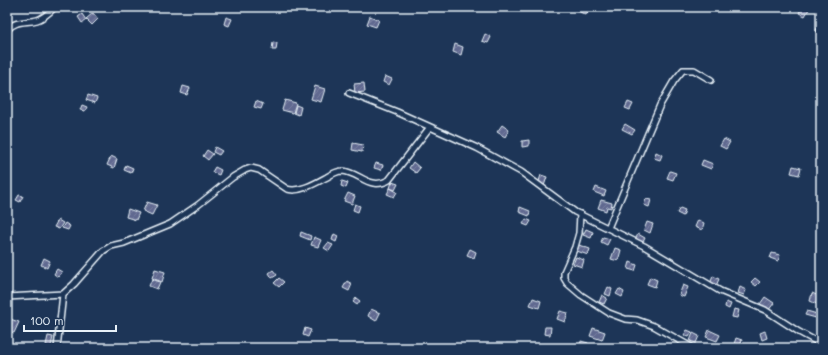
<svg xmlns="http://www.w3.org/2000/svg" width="828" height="355" viewBox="0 0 828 355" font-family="Mali,sans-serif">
	<defs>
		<pattern id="building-hatch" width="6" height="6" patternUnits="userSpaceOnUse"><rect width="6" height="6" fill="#606990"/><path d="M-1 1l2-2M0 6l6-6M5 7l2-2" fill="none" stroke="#777fa0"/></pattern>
	</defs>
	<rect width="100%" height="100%" fill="#1d3557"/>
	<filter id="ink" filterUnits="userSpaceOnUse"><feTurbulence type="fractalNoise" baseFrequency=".025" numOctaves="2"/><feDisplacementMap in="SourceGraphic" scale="8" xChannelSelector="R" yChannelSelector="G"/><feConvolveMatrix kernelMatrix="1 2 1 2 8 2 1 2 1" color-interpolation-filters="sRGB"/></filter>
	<g filter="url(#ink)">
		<!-- building -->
		<path fill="url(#building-hatch)" stroke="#e8f1f8" d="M577,7L588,11L586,15L576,10Z
			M802,7L809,9L805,16L799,13Z
			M93,13L98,19L92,25L86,19Z
			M82,14L86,20L82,23L78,17Z
			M370,16L379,20L376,27L367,24Z
			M226,17L232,19L229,26L224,24Z
			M485,34L491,37L488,43L482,41Z
			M273,42L277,43L276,50H272Z
			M455,44L463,47L461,55L453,52Z
			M385,76L392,79L389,85L383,82Z
			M364,83L365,92L355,93L354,84Z
			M183,86L190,88L187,95L181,93Z
			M315,86L325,89L321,102L311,99Z
			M88,95L97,98L95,103L86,100Z
			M285,100L296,103L293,113L282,110Z
			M256,101L263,104L261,109L254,107Z
			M628,102L633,104L630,110L625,108Z
			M82,105L87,107L85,111L80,110Z
			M296,105L301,107L299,115L294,113Z
			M625,124L635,130L632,134L622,129Z
			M502,125L509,130L505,137L497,132Z
			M724,139L730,142L726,149L720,146Z
			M529,140V146L522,147V141Z
			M353,143L363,145L362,152L352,150Z
			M215,147L222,151L219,155L213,152Z
			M207,150L213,154L208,160L203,156Z
			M656,152L662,155L660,160L654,158Z
			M111,156L117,159L114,168L107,165Z
			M703,160L713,164L711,169L701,165Z
			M413,162L420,168L416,173L409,168Z
			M376,163L383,165L381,170L374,168Z
			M126,165L133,168L131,173L124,170Z
			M793,166L801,168L799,175L791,173Z
			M215,167L221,170L219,175L212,172Z
			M670,171L676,173L673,180L667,178Z
			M541,175L547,177L544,186L538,184Z
			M342,181L348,183L346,188L341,186Z
			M392,182L398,184L395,190L390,188Z
			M596,187L606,191L604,196L594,192Z
			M390,188L397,192L394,197L387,194Z
			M348,193L355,196L352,204L344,201Z
			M19,195L23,196L20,202L16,200Z
			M646,199L651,200L649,207L644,205Z
			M601,200L612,203L611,208L607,207L606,211L598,208Z
			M147,202L157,205L152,215L143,211Z
			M355,204L360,206L358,212L353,210Z
			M520,207L530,211L529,216L519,212Z
			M680,208L685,210L683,216L677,213Z
			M128,209L139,213L136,220L126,217Z
			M526,219L531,221L528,226L523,224Z
			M58,220L63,223L59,229L54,227Z
			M698,220L704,223L702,230L695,227Z
			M647,222L653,224L650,233L644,230Z
			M65,223L70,226L68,230L62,228Z
			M586,229L593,232L591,238L583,235Z
			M301,232L311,236L310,240L300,236Z
			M334,234L338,236L336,242L332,240Z
			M638,234L645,238L642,244L635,240Z
			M314,237L321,240L318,247L311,245Z
			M603,237L610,239L607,245L601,242Z
			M328,243L333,245L329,251L324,248Z
			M576,244L590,249L588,255L574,250Z
			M615,248L621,250L618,261L611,259Z
			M470,249L476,252L474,258L467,255Z
			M772,253L780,255L778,261L770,258Z
			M576,257L584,260L582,267L573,264Z
			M44,258L50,261L47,268L41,265Z
			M630,262L637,265L635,271L628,269Z
			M57,269L62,272L58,277L54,274Z
			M155,269L165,272L162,282L152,278Z
			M273,270L277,275L272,278L269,273Z
			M713,276L719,279L716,286L710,284Z
			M650,277L657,280L655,287L647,284Z
			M279,278L284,282L279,287L274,283Z
			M755,278L760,282L756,286L751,282Z
			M152,279L160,282L157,289L149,286Z
			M347,281L352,284L349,291L343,288Z
			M683,285L688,287L684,297L679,295Z
			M608,287L612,289L610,296L605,294Z
			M740,287L746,290L744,295L738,293Z
			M619,289L624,292L622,297L616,294Z
			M812,293L819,296L817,304L810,301Z
			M602,295L607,298L604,304L599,302Z
			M765,297L774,303L768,311L760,304Z
			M356,298L360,301L357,305L353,302Z
			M533,298L541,301L539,308L530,305Z
			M726,302L731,304L729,309L725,307Z
			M371,309L380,313L376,321L368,316Z
			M734,309L739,310L737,318L732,317Z
			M560,311L568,313L565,322L557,319Z
			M807,311L817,314L816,318L805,315Z
			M7,318L19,322L14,333L7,330Z
			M545,327H551L550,335L544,334Z
			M305,328L311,330L308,337L303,335Z
			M593,328L605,332L602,340L590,336Z
			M687,330L692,332L689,337L684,335Z
			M709,330L720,335L717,341L706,337Z
			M765,331L767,338L762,340L760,333Z
			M693,333L699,336L696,343L690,341Z
			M48,336L53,337L51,346L46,345Z
			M736,338L742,340L740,346L734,344Z
			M581,341L588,343L587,348L580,347Z
			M12,343L18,345L17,348H10Z
			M765,345L774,346V348H764Z"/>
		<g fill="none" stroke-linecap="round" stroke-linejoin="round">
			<defs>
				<path id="street" d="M7,30C15,20 26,23 37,20C44,18 50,12 55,7
					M820,30L821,29
					M349,93L397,112L477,148L521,172L575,212L644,246L720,291L765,310L799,332L821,344
					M580,214L579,233L575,247L564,272V278L567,283L581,295L609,313L625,319L637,320L654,326L693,348
					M608,228L660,105L674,81L683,70H694L711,80
					M7,297L63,294L74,284L103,251L111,246L124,243L170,224L198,205L233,177L245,170L251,168L259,170L287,189C299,193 316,183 327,177C332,174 337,171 342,171C360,172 369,191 389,180L430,127
					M57,348L63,294"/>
			</defs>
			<!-- street casing -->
			<use href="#street" stroke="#e8f1f8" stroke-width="8"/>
			<!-- street -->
			<use href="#street" stroke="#1d3557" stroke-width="5"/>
		</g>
	</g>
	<!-- margin -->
	<rect width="828" height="355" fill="none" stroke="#1d3557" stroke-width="24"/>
	<rect x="12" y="12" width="804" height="331" fill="none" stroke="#e8f1f8" stroke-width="1.5" filter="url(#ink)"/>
	<!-- scale -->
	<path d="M24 325v6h92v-6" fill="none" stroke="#e8f1f8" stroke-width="2"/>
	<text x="30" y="325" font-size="12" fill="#e8f1f8" stroke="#1d3557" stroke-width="3" paint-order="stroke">100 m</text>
</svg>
